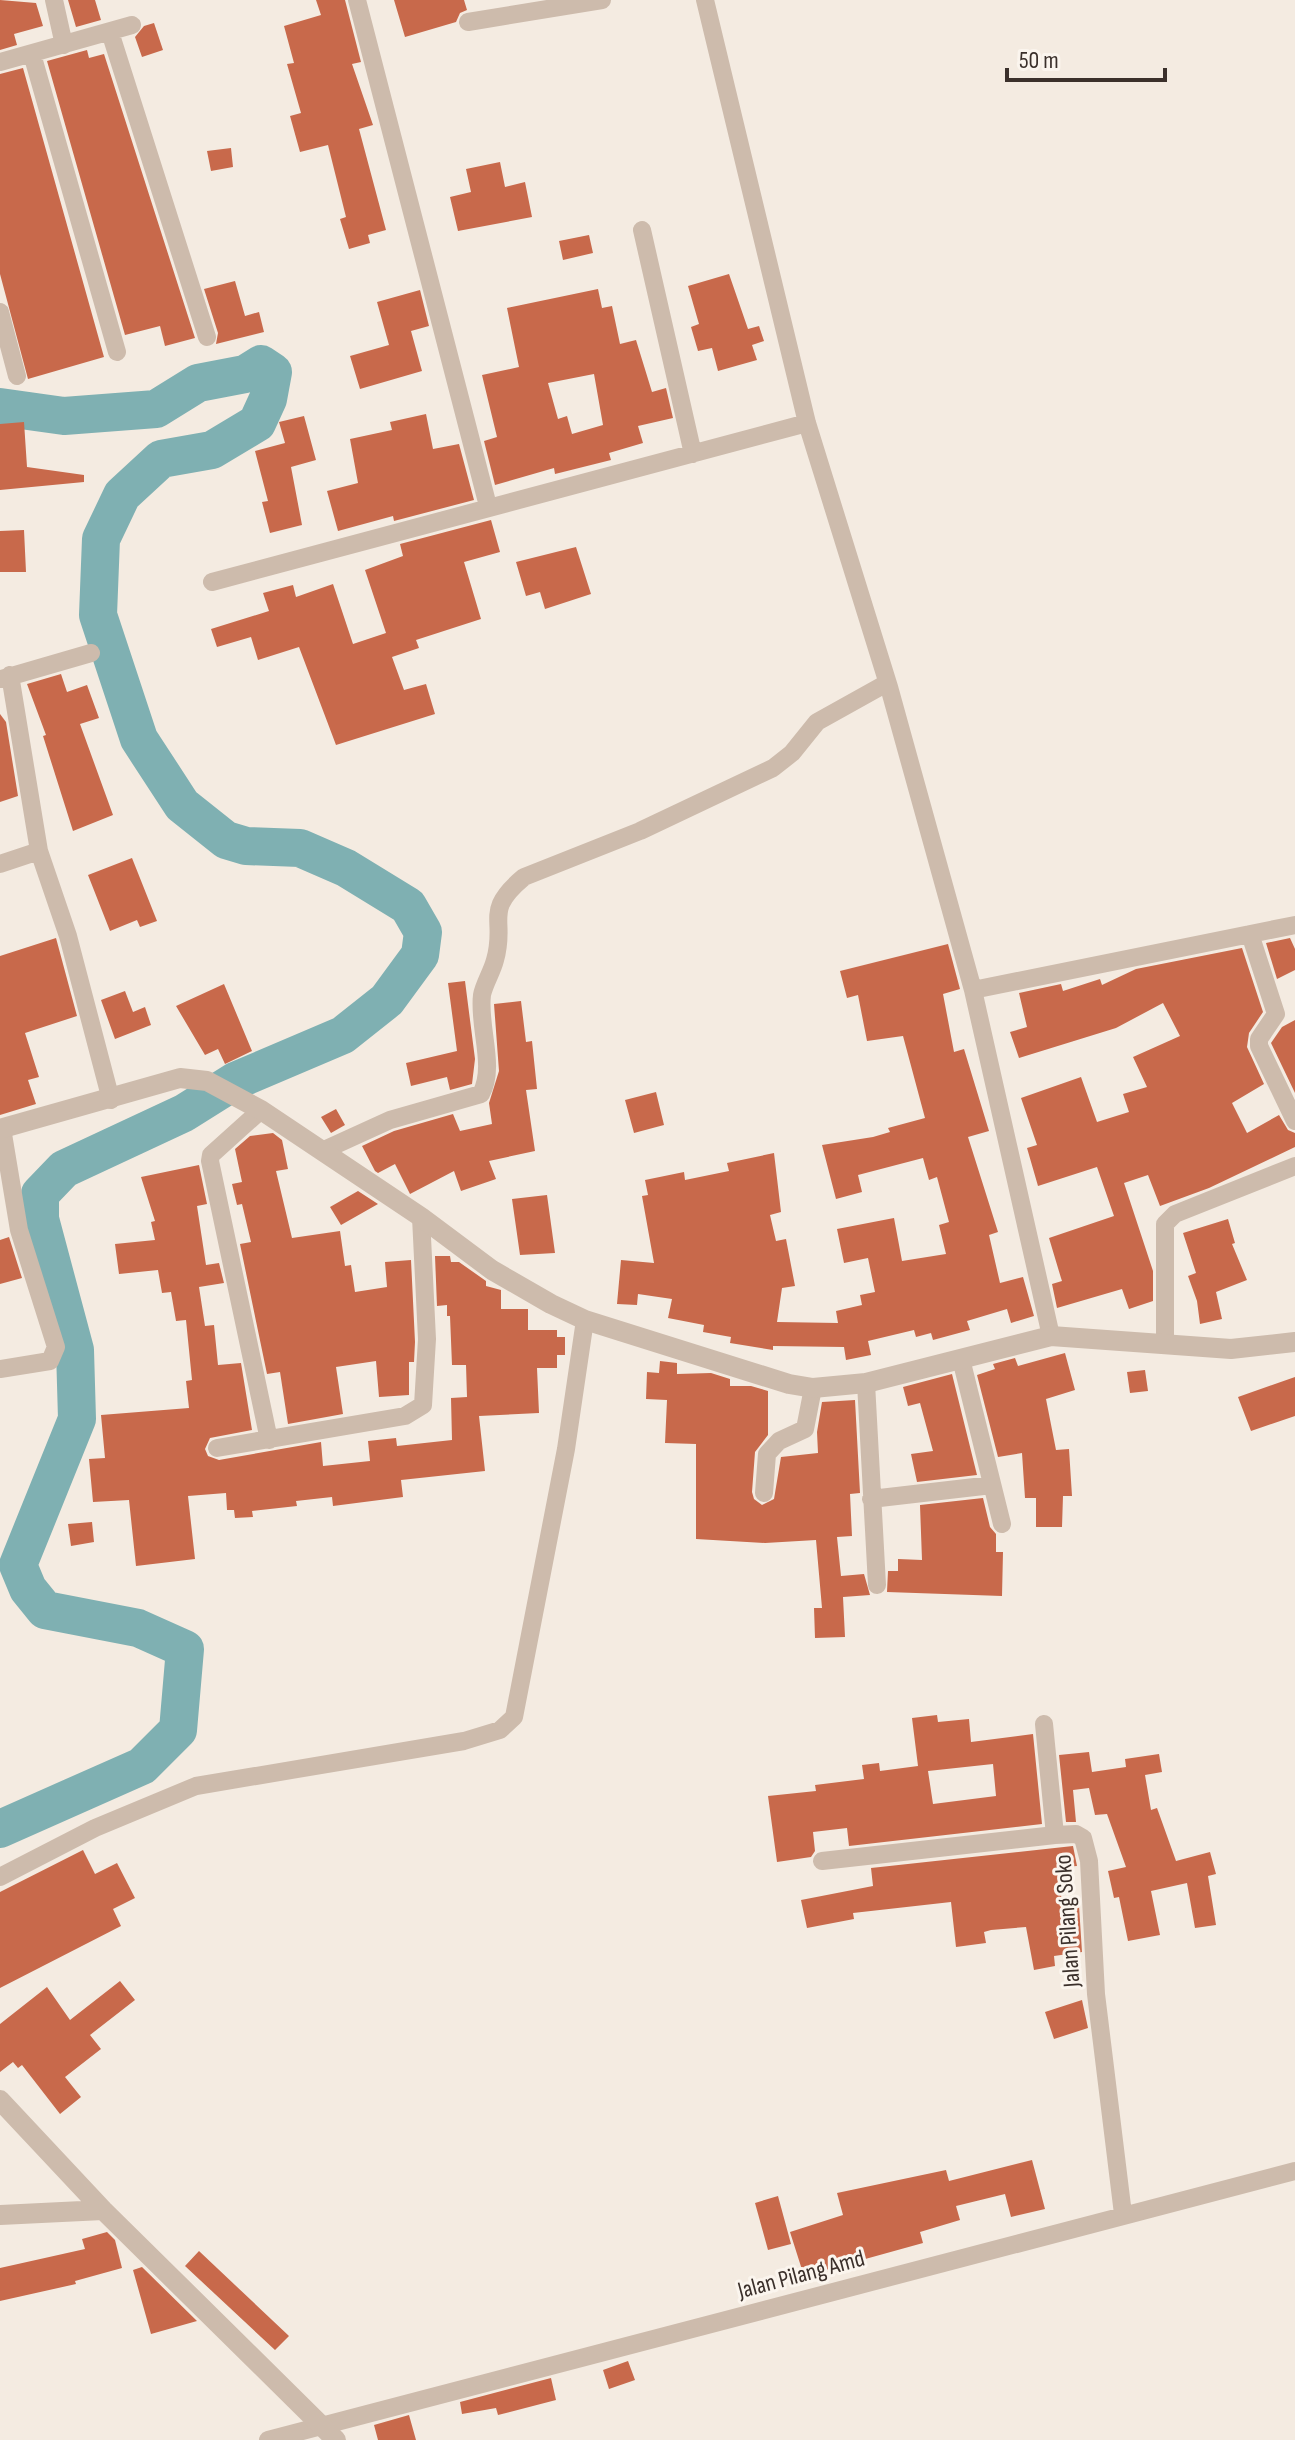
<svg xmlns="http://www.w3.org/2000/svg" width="1295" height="2440" viewBox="0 0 1295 2440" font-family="'Sofia Sans Condensed',sans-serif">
	<rect width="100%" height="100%" fill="#f4ebe1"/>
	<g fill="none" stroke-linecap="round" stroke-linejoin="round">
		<!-- river -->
		<path stroke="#7fb0b2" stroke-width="38" d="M0,407L64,416L156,409L198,383L245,374L261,364L273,372L268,399L257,423L212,450L161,459L122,495L101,539L98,615L139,739L182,805L226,840L246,846L300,848L346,868L408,906L423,932L420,955L387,1000L343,1035L235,1081L184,1113L64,1169L40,1194V1219L75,1350L77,1419L18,1565L28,1589L45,1610L138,1628L185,1649L178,1730L142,1766L0,1829"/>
	</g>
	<!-- building -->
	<path fill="#c8694b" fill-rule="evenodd" d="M0,0L36,3L43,26L14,34L17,45L0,50Z
		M68,0H95L101,20L76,27Z
		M316,0H345L361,62L352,64L373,125L359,129L386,230L368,235L370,243L349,249L340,219L346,217L328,145L300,152L290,116L301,113L287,64L294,63L284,26L321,15Z
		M394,0H464L467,10L460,13L456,22L405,37Z
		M154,23L163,50L142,57L135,37L144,26Z
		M87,50L89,58L104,54L195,338L165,346L160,326L125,335L47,61Z
		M23,68L104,357L28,379L0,274V74Z
		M231,148L233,167L211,171L207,151Z
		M500,162L505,187L525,182L532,217L458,231L450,197L471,192L466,169Z
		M589,235L593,253L563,260L559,241Z
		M729,274L748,329L759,326L764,341L752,345L757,360L718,371L712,348L698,351L691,327L699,324L688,286Z
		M235,281L245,316L259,312L264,332L216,344L218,333L204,289Z
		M598,289L602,308L612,306L620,344L636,340L652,392L666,388L673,418L638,426L643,443L609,453L611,460L555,474L554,468L495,485L484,441L497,437L482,375L519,367L507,308ZM594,374L603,425L572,434L567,416L558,419L548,383Z
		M420,290L429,326L411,331L422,371L360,389L350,356L389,345L377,302Z
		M426,414L433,449L459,444L474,500L394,521L393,516L338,531L327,491L358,483L350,439L392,430L390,422Z
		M304,416L316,460L291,467L302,525L270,533L262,502L268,501L255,451L285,443L279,422Z
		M24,422L27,467L84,475V482L0,490V424Z
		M491,520L500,552L464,562L481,619L416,640L419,648L392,657L404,690L426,684L435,714L336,745L299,647L258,660L251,637L217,647L211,629L269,611L263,593L293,585L296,597L333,584L353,644L386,633L365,570L403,556L400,544Z
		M24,530L26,572H0V531Z
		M576,547L591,594L545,609L540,592L526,596L516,562Z
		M61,674L67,692L87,685L99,718L80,724L113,815L73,831L43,736L46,735L27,684Z
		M0,714L6,722L18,796L0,802Z
		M132,858L157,921L140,927L137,920L110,931L88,875Z
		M56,938L77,1016L25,1033L39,1077L28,1080L36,1104L0,1115V956Z
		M1290,938L1295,949V970L1277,979L1266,943Z
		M948,944L960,989L943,994L954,1052L964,1049L989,1131L968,1137L998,1232L989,1235L1000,1283L1023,1277L1034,1316L1011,1323L1007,1309L967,1321L970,1330L933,1340L931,1333L916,1337L914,1330L868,1341L871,1355L846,1360L844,1347L773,1346V1350L730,1343L731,1337L703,1332L704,1325L668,1318L672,1299L638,1294L637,1305L617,1304L621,1260L654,1263L642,1196L648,1195L645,1180L684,1172L685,1180L729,1171L727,1163L774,1153L781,1212L770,1215L776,1241L786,1239L795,1286L782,1288L777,1322L838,1323L836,1311L862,1305L860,1295L875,1292L868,1258L844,1263L837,1229L894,1218L902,1261L946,1254L939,1225L949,1222L937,1177L929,1180L923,1158L858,1175L862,1192L836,1199L822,1145L873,1137L890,1132L888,1128L925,1118L903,1036L867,1041L858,995L847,998L840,971Z
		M1242,948L1263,1012L1249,1033L1247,1047L1264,1084L1232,1103L1247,1133L1279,1115L1288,1130L1295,1133V1147L1209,1188L1160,1206L1148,1175L1124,1183L1153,1271V1301L1129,1309L1122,1289L1057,1308L1052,1284L1062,1281L1061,1278L1049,1238L1114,1216L1097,1167L1038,1186L1027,1148L1037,1145L1021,1098L1081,1077L1097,1122L1129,1112L1123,1094L1147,1087L1133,1057L1180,1036L1163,1003L1116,1028L1019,1058L1010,1032L1027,1027L1019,993L1061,984L1063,991L1100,979L1102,985L1136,969Z
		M465,981L475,1059L472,1084L450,1090L447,1077L411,1086L406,1063L457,1051L448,983Z
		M224,984L252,1051L225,1064L218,1049L205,1055L176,1006Z
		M125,991L133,1012L145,1007L151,1025L115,1039L101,1000Z
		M521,1001L526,1042L532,1041L537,1089L526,1090L535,1151L489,1161L496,1179L461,1191L454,1171L410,1194L395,1164L378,1173L375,1171L362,1146L394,1131L453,1114L460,1131L492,1124L489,1103L499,1071L494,1004Z
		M1295,1020V1093L1271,1043L1282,1027Z
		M656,1092L664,1125L634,1133L625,1100Z
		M336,1109L345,1125L331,1133L321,1117Z
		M273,1133L282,1140L288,1169L276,1171L292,1238L340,1231L345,1266L351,1265L355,1292L387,1287L385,1262L411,1260L415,1342L414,1362H409V1395L379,1397L376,1361L336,1367L343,1414L288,1424L280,1372L267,1374L240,1244L251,1242L242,1204L237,1205L232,1184L242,1182L235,1149L250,1136Z
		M199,1165L207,1204L197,1206L206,1265L219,1263L224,1283L199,1287L205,1326L214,1325L218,1365L241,1363L252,1430L210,1438L205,1449L208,1456L219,1460L321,1442L323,1466L370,1461L368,1441L396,1438L397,1446L452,1440L451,1398L467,1397L466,1365H452L450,1316H447V1305L437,1306L435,1256H450L451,1262H459L486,1281V1286L501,1290V1309H528V1330H557V1337H565V1355H557V1368H537L539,1413L479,1416L485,1471L401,1480L403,1497L333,1506L332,1497L296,1501L297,1506L252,1511L253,1517L235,1518L234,1510H227L226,1493L188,1496L195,1559L136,1566L129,1500L93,1502L89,1459L105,1458L101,1415L189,1408L186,1381L192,1380L186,1320L176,1321L171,1292L162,1293L158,1270L119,1274L115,1244L155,1240L151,1222L155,1221L141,1177Z
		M358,1191L378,1204L341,1225L330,1207Z
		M547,1195L555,1253L520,1255L512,1199Z
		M1228,1219L1235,1243L1232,1244L1247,1280L1216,1292L1222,1319L1200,1324L1197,1301L1188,1276L1196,1273L1183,1233Z
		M9,1237L22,1278L0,1284V1240Z
		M1065,1353L1075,1390L1046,1399L1056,1450L1069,1449L1072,1496H1063L1062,1527H1036V1498H1025L1022,1453L998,1457L977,1375L995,1369L993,1364L1015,1358L1018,1366Z
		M660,1361L677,1363V1374L711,1373L730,1379V1386H751L768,1391V1435L755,1452L752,1492L754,1499L762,1505L774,1499L781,1457L818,1453L817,1432L822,1402L855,1400L860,1493L850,1494L852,1536L837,1537L841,1576L864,1574L870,1595L843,1597L845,1637L815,1638L814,1608H822L816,1540L765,1543L696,1539V1444L665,1443L667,1400L646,1399L647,1372L659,1373Z
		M1145,1370L1148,1391L1130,1393L1127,1372Z
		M952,1374L977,1475L917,1482L911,1454L933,1451L920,1403L908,1406L903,1387Z
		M1295,1377V1416L1251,1431L1238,1397Z
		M983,1498L990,1527L996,1534V1552H1003L1002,1596L887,1592L888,1571H898V1559L922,1560L920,1505Z
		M92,1522L94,1542L71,1546L68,1524Z
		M937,1715L938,1722L969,1719L971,1742L1033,1734L1042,1824L849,1846L847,1828L813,1832L815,1851L811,1857L777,1862L768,1796L816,1791L815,1785L864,1779L862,1765L879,1763L880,1771L918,1766L912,1718ZM993,1764L996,1796L933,1804L928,1771Z
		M1089,1752L1092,1772L1126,1767L1125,1759L1159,1754L1162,1772L1145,1775L1151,1810L1157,1808L1176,1861L1210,1852L1216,1874L1208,1876L1216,1925L1195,1928L1187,1883L1151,1891L1160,1935L1128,1941L1119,1897L1114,1898L1108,1871L1126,1867L1107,1814L1095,1815L1089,1788L1073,1790L1076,1822H1066L1059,1755Z
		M1073,1846L1077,1866L1059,1867L1062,1907L1079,1906L1082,1952L1054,1956L1055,1966L1034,1970L1026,1927L991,1930L984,1932L986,1943L956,1947L951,1902L853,1913L854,1919L807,1928L801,1900L873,1886L871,1868Z
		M83,1850L95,1874L117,1863L135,1898L113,1909L121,1926L0,1988V1892Z
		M120,1981L135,2000L90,2035L101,2049L65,2077L81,2097L60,2114L22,2065L18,2068L13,2062L0,2072V2024L47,1987L70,2020Z
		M1082,2000L1088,2028L1054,2039L1045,2012Z
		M1032,2160L1045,2209L1011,2217L1005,2194L956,2206L960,2220L920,2232L923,2243L804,2276L790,2232L843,2215L837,2193L946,2170L949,2181Z
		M778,2196L791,2244L768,2250L755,2203Z
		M107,2232L115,2240L122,2268L75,2281L76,2284L0,2301V2268L85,2249L82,2239Z
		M199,2251L289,2336L275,2350L185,2266Z
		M142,2267L197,2321L151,2334L133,2270Z
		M628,2361L635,2380L609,2389L603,2370Z
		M551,2378L556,2400L498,2415L496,2408L462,2414L460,2402Z
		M409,2415L416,2440H378L374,2425Z"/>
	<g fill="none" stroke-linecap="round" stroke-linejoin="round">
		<!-- minor -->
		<path stroke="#cdbbac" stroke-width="18" d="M54,0L64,45
			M357,0L488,506
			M705,0L807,423L889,687L973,990L1051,1336
			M468,22L602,0
			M110,32L207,337
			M32,54L117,352
			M0,62L132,25
			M642,230L693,454
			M0,312L17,376
			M212,582L807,423
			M10,675L39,851L68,936L111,1100
			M1,679L91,653
			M0,864L39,851
			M1250,934L1276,1014L1259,1039V1046L1295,1121
			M973,990L1295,925
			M261,1110L211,1155L210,1161L269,1440
			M322,1151L390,1120L481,1094C496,1066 478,1027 482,995C484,984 492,972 495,960C507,919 482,912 524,877L640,831L773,768L792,753L817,722L887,683
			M1165,1343V1224L1175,1214L1295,1166
			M961,1359L1002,1524
			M0,1369L50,1361L56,1347L19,1230L2,1128
			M866,1383L877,1585
			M217,1448L405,1416L423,1405L427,1339L421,1217
			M764,1493L767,1454L779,1441L805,1429L813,1388
			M871,1499L992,1485
			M1044,1724L1055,1835
			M822,1861L1055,1835L1076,1834L1083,1838L1089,1861L1096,1994L1123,2214
			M0,1877L95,1828L196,1786L464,1741L500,1730L514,1717L566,1449L585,1320
			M268,2440L1295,2171"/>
		<!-- tertiary -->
		<path stroke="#cdbbac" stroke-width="20" d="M0,1129L180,1078L207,1081L261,1110L421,1217L492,1270L551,1304L585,1320L789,1384L813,1388L866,1383L1051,1336L1231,1349L1295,1342
			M0,2100L103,2210L336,2440
			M0,2215L103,2210"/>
	</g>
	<g text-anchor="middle" stroke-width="6" stroke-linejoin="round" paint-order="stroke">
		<!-- street labels -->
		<g font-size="24" fill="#3b302b" stroke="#fbf5ee">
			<text transform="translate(1067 1921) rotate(-94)" y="8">Jalan Pilang Soko</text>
			<text transform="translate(801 2274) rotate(-15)" y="8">Jalan Pilang Amd</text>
		</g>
	</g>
	<!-- scale -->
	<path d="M1007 68v12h158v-12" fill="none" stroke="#3b302b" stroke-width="4"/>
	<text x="1019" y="68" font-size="24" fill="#3b302b" stroke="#fbf5ee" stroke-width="6" paint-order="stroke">50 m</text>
</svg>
